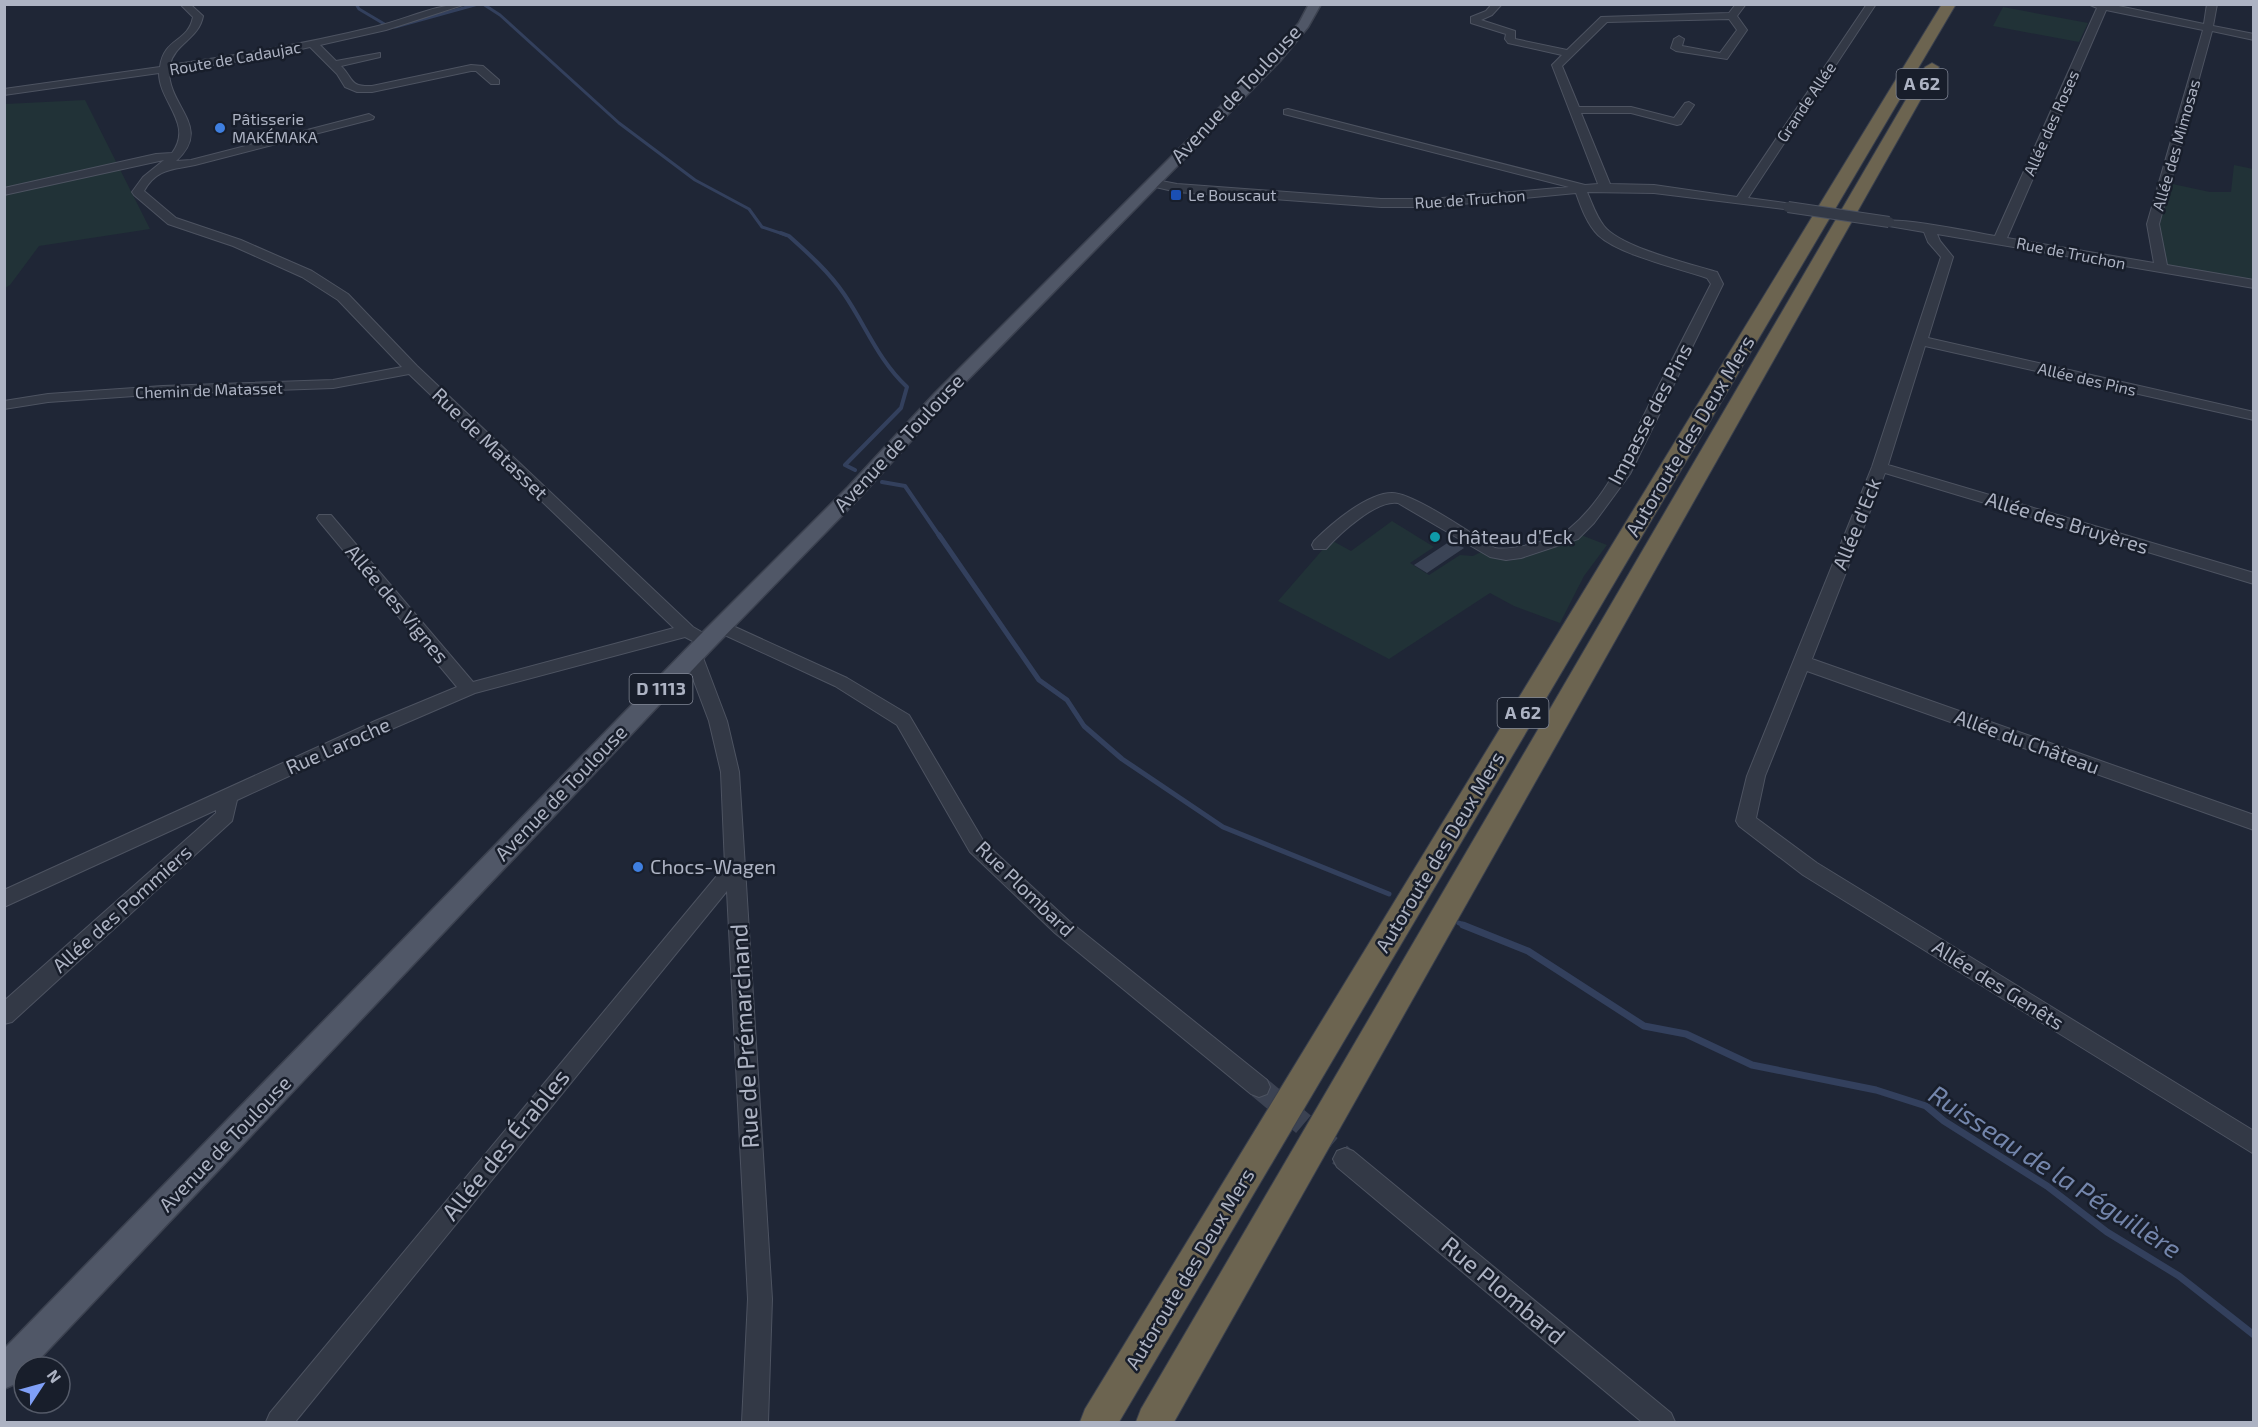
<svg xmlns="http://www.w3.org/2000/svg" width="2258" height="1427" viewBox="0 0 2258 1427" font-family="'Exo 2',sans-serif">
	<rect width="100%" height="100%" fill="#1f2636"/>
	<!-- green -->
	<path fill="#213237" d="M2003,7L2088,23L2079,42L1993,26Z
		M85,100L150,229L39,246L10,285L5,288V104Z
		M2234,165L2253,169V279L2166,265L2157,223L2168,183L2210,192H2231Z
		M1392,521L1434,547L1410,563L1429,575L1460,555L1473,556L1483,551L1509,561L1533,554L1581,535L1607,545L1584,576L1560,623L1514,606L1490,593L1389,659L1278,601L1331,540L1351,551Z"/>
	<g fill="none" stroke-linecap="round" stroke-linejoin="round">
		<!-- stream-far3 -->
		<path stroke="#33405d" stroke-width="3" d="M356,4L359,9L386,25
			M483,4L500,15L619,123L695,180L749,209L762,227L786,235
			M395,27L478,4"/>
		<!-- stream-far2 -->
		<path stroke="#33405d" stroke-width="4" d="M781,233L789,236C809,254 829,272 844,294C866,326 878,360 907,387L901,408L845,465L855,470
			M882,482L905,486L940,537"/>
		<!-- stream-far1 -->
		<path stroke="#33405d" stroke-width="5" d="M939,535L1039,680L1067,700L1084,726L1122,759L1223,827L1389,894
			M1459,923L1467,926"/>
		<!-- stream -->
		<path stroke="#33405d" stroke-width="7" d="M1463,925L1528,951L1644,1026L1686,1034L1752,1065L1876,1090L1926,1106L1944,1121L2047,1186L2107,1232L2179,1276L2254,1335"/>
	</g>
	<!-- building -->
	<path fill="#3b4456" d="M1452,540L1464,548L1427,573L1414,565Z"/>
	<g fill="none" stroke-linecap="round" stroke-linejoin="round">
		<!-- minor-tunnel -->
		<path stroke="#3b4252" stroke-width="23" stroke-dasharray="23 12" stroke-linecap="butt" d="M1259,1087L1345,1159"/>
		<defs>
			<path id="minor" d="M180,4H190L203,16C199,39 174,44 170,65C240,55 309,43 378,26C407,19 436,4 466,4L386,30L320,45L336,61L380,53V57L341,66C354,79 349,87 372,86L471,65L483,66L499,80V84H491L476,71H471L372,92H357L345,87L337,74L310,47L262,58L169,71C169,108 213,127 176,161L191,160L369,114L374,117L373,119L195,165C173,170 157,168 144,191L176,218L241,240L312,271L348,294L417,366L693,627L712,638L715,642L712,646L706,648L685,637L475,693L387,731L237,800L232,821L12,1022L4,1024V1001L216,813V810L4,907V890L375,721L457,687L319,521L317,518L319,515H331L473,682L674,628L409,374L333,388L163,394L48,402L4,409V401L48,394L163,386L333,380L402,367L338,300L302,277L233,246L168,224L134,195L132,192L143,177L164,160L4,195V188L156,154L172,153C194,124 159,102 159,73L4,95V89L160,67C164,37 188,43 193,17Z
				M1492,4H1502L1492,15L1481,20L1515,31V39L1567,50L1601,17L1729,13L1736,4H1746L1737,16L1747,30L1727,59L1676,51L1671,48L1674,39L1679,36L1684,39L1682,46L1720,53L1737,30L1729,19L1607,22L1562,66L1579,107H1631L1674,118L1685,103L1689,102L1694,105L1681,124L1677,125L1631,113H1581L1610,184L1654,185L1737,197L1867,4H1876L1748,198L1792,204V210L1654,193L1587,192C1592,203 1596,216 1604,226C1620,247 1690,264 1717,272L1723,284L1630,474L1594,523L1578,539L1521,558L1506,560L1490,557L1398,503C1377,499 1339,534 1326,549H1314L1312,545L1314,541C1331,524 1367,493 1392,493C1414,493 1473,535 1495,548C1512,551 1555,540 1569,529C1607,498 1627,449 1648,407C1669,366 1690,325 1711,284L1707,278C1678,268 1619,255 1598,235C1587,224 1581,207 1576,193L1431,207H1381L1177,192L1147,185L1145,183L1151,179L1177,184L1381,199H1431L1569,187L1284,114V110L1288,109L1585,185L1598,184L1552,65L1562,55L1508,43L1505,39L1506,34L1471,23V17L1486,11Z
				M2088,4H2109L2204,24L2207,4H2217L2213,26L2254,34V40L2212,31L2159,224L2167,265L2254,280V288L1937,234L1940,241L1953,257L1928,338L2254,412V420L1925,346L1888,465L2254,573V584L1885,473L1812,659L2254,815V830L1807,671L1765,776L1756,818L1817,863L2254,1131V1154L1803,875L1739,826L1736,821L1747,776L1872,467L1941,257L1928,242L1924,232L1889,226L1883,222C1891,215 1978,233 1995,236L2097,8ZM2106,10L2203,30L2147,224L2154,263L2007,238Z
				M722,621L847,678L909,715L984,842L1069,921L1267,1080L1270,1087L1267,1094L1259,1097L1251,1094L1055,933L970,852L897,725L835,686L716,631L714,627L716,623Z
				M693,649L699,651L702,655L727,721L739,772L772,1299L768,1422H742L748,1299L727,891L295,1422H266L270,1413L725,866L721,772L709,721L684,655L687,651Z
				M1345,1148L1353,1151L1671,1413L1675,1422H1642L1337,1167L1333,1159L1337,1151Z"/>
			<path id="major" d="M1309,4H1321L1308,27L1280,61L947,401L862,495L714,647L32,1367H24V1375L15,1384L4,1389V1349L698,637L848,487L935,393L1200,128L1270,55L1299,23Z"/>
			<path id="highway" d="M1942,4H1956L1119,1422H1080L1085,1409Z
				M1932,63L1939,67L1174,1422H1136L1141,1409L1925,67Z"/>
		</defs>
		<!-- minor casing -->
		<use href="#minor" stroke="#4d5361" stroke-width="2"/>
		<!-- major casing -->
		<use href="#major" stroke="#3c4250" stroke-width="3"/>
		<!-- highway casing -->
		<use href="#highway" stroke="#3a404e" stroke-width="2"/>
		<!-- minor -->
		<use href="#minor" fill="#333946" fill-rule="evenodd"/>
		<!-- major -->
		<use href="#major" fill="#505767" fill-rule="evenodd"/>
		<!-- highway -->
		<use href="#highway" fill="#6c6450" fill-rule="evenodd"/>
		<defs>
			<path id="minor-bridge" d="M1788,207L1889,222"/>
		</defs>
		<!-- minor-bridge casing -->
		<use href="#minor-bridge" stroke="#4d5361" stroke-width="12" stroke-linecap="butt"/>
		<!-- minor-bridge -->
		<use href="#minor-bridge" stroke="#333946" stroke-width="10"/>
	</g>
	<!-- markers -->
	<g fill="#3f7fe0" stroke="#181e2b" stroke-width="2">
		<circle cx="220" cy="128" r="6"/>
		<circle cx="638" cy="867" r="6"/>
	</g>
	<rect fill="#1a4fb4" stroke="#181e2b" stroke-width="2" x="1170" y="189" width="12" height="12" rx="3"/>
	<circle fill="#0f9aa8" stroke="#181e2b" stroke-width="2" cx="1435" cy="537" r="6"/>
	<g text-anchor="middle" stroke-width="5" stroke-linejoin="round" paint-order="stroke">
		<!-- far-street labels -->
		<g font-size="16" fill="#adb3c3" stroke="#181e2b">
			<text transform="translate(235 58) rotate(-10)" y="6">Route de Cadaujac</text>
			<text transform="translate(1806 102) rotate(-56)" y="6">Grande Allée</text>
			<text transform="translate(2051 123) rotate(-66)" y="6">Allée des Roses</text>
			<text transform="translate(2176 145) rotate(-74)" y="6">Allée des Mimosas</text>
			<text transform="translate(1470 199) rotate(-4)" y="6">Rue de Truchon</text>
			<text transform="translate(2071 253) rotate(11)" y="6">Rue de Truchon</text>
			<text transform="translate(2087 379) rotate(13)" y="6">Allée des Pins</text>
			<text transform="translate(209 390) rotate(-2)" y="6">Chemin de Matasset</text>
		</g>
		<!-- far-poi labels -->
		<g font-size="16" fill="#adb3c3" stroke="#181e2b" text-anchor="start">
			<text x="232" y="125">Pâtisserie<tspan x="232" dy="18">MAKÉMAKA</tspan></text>
			<text x="1188" y="201">Le Bouscaut</text>
		</g>
		<!-- shield labels -->
		<g fill="#181e2b" stroke="#808695" stroke-width="1.5">
			<rect x="1896.5" y="69" width="51" height="30" rx="4.5"/>
			<rect x="629.5" y="674" width="63" height="30" rx="4.5"/>
			<rect x="1497.5" y="698" width="51" height="30" rx="4.5"/>
		</g>
		<g font-size="18" font-weight="bold" fill="#adb3c3">
			<text x="1922" y="90">A 62</text>
			<text x="661" y="695">D 1113</text>
			<text x="1523" y="719">A 62</text>
		</g>
		<!-- street labels -->
		<g font-size="20" fill="#adb3c3" stroke="#181e2b">
			<text transform="translate(1236 94) rotate(-47)" y="7">Avenue de Toulouse</text>
			<text transform="translate(1650 414) rotate(-62)" y="7">Impasse des Pins</text>
			<text transform="translate(1690 436) rotate(-59)" y="7">Autoroute des Deux Mers</text>
			<text transform="translate(899 443) rotate(-47)" y="7">Avenue de Toulouse</text>
			<text transform="translate(490 444) rotate(44)" y="7">Rue de Matasset</text>
			<text transform="translate(2067 523) rotate(17)" y="7">Allée des Bruyères</text>
			<text transform="translate(1857 524) rotate(-68)" y="7">Allée d'Eck</text>
			<text transform="translate(397 604) rotate(50)" y="7">Allée des Vignes</text>
			<text transform="translate(2027 742) rotate(20)" y="7">Allée du Château</text>
			<text transform="translate(338 746) rotate(-24)" y="7">Rue Laroche</text>
			<text transform="translate(561 793) rotate(-46)" y="7">Avenue de Toulouse</text>
			<text transform="translate(1440 852) rotate(-59)" y="7">Autoroute des Deux Mers</text>
			<text transform="translate(1025 889) rotate(44)" y="7">Rue Plombard</text>
			<text transform="translate(122 909) rotate(-42)" y="7">Allée des Pommiers</text>
			<text transform="translate(1998 985) rotate(32)" y="7">Allée des Genêts</text>
			<text transform="translate(225 1144) rotate(-46)" y="7">Avenue de Toulouse</text>
			<text transform="translate(1190 1269) rotate(-59)" y="7">Autoroute des Deux Mers</text>
		</g>
		<!-- poi labels -->
		<g font-size="20" fill="#adb3c3" stroke="#181e2b" text-anchor="start">
			<text x="1447" y="544">Château d'Eck</text>
			<text x="650" y="874">Chocs-Wagen</text>
		</g>
		<!-- near-street labels -->
		<g font-size="24" fill="#adb3c3" stroke="#181e2b">
			<text transform="translate(745 1036) rotate(-93)" y="8">Rue de Prémarchand</text>
			<text transform="translate(506 1145) rotate(-51)" y="8">Allée des Érables</text>
			<text transform="translate(1503 1291) rotate(40)" y="8">Rue Plombard</text>
		</g>
		<!-- near-water labels -->
		<g font-size="26" font-style="italic" fill="#7486ac" stroke="#181e2b">
			<text transform="translate(2055 1172) rotate(33)" y="9">Ruisseau de la Péguillère</text>
		</g>
	</g>
	<!-- border -->
	<rect width="2258" height="1427" fill="none" stroke="#adb3c3" stroke-width="12"/>
	<!-- north arrow -->
	<g transform="translate(42 1385) rotate(54)"><circle r="28" fill="#181e2b" stroke="#545a68" stroke-width="1.5"/>
	<path d="M0-4.5L10 22L0 15L-10 22Z" fill="#7f9ff6"/>
	<text y="-9" font-size="16" font-weight="bold" text-anchor="middle" fill="#adb3c3">N</text>
	</g>
</svg>
